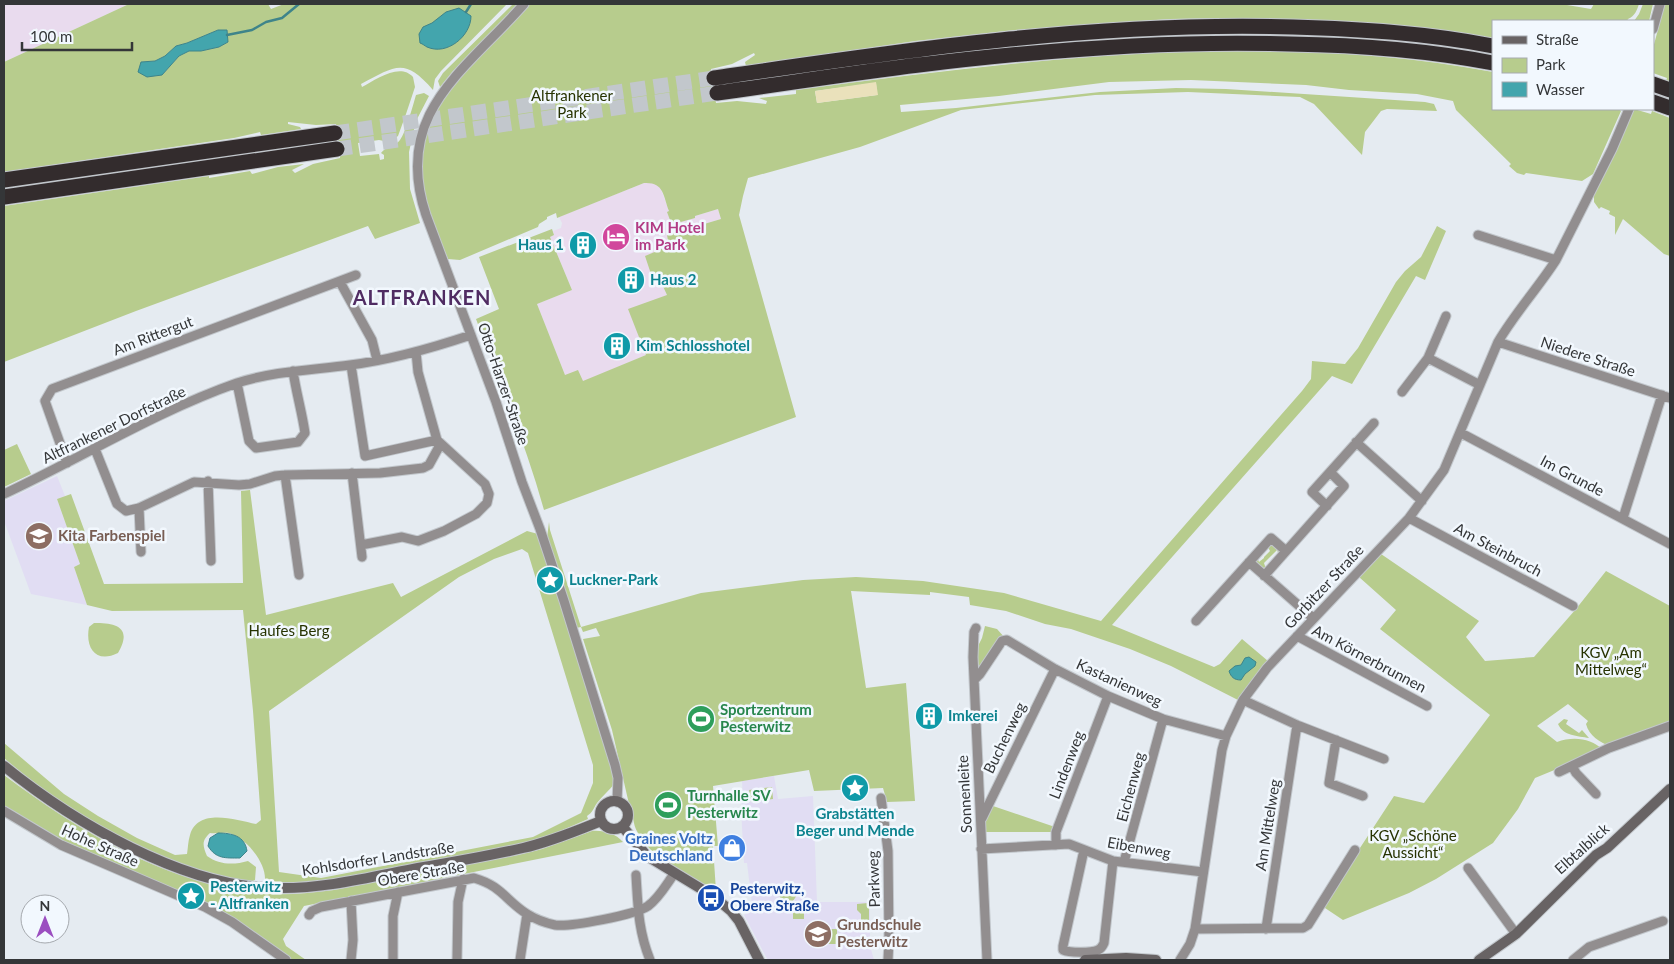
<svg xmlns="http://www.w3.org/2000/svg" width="1674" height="964" viewBox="0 0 1674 964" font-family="Lato,sans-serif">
	<rect width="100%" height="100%" fill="#e5ebf1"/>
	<!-- commercial -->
	<path fill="#e9dbee" d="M4,4H129L4,62Z
		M653,182L660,186L669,211L695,218V216L718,209L721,219L667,235L669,246L655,282L660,280L667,295L646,355L583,382L565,375L537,304L572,290L550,237L554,235L553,231L561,228L562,223L559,217L644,183Z"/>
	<!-- education -->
	<path fill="#e1ddf3" d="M57,476L65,496L57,499L80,564L74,567L87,605L31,594L4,521V501Z
		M774,776L778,799L813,796L817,902H870V946L874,960H768L765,955L744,915L750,911L752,904L747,863H744L741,809L743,800L742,781Z"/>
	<!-- green -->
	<path fill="#b7cc8d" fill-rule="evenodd" d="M129,4H268L271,9L284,4H507L441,71L435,79L433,90C404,57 396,66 361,84L362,87C375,80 400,62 413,77L415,87L406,114L398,136L389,142L379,140L358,143L360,156L379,154L380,160L384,159V155L381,153C386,146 395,147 400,140C406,132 413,105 416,95L424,93L429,96L416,121L409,152L410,189L420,223L375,239L368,226L136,311L4,362V206L209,176V178L250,171L252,174L278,167L304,164L292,170L295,173L313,164L340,158L336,124L316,125L288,122V124L300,127L301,129L261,135L260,132L234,138L4,172V62ZM218,30L228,42L219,47L201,51H189L179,56L162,75L142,62L155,61L165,56L176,46L187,43Z
		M513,4H518L453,71L440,87L438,81L443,73Z
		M530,4H1561L1591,9L1594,4H1639C1637,10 1635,16 1628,19L1627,21H1493V38L1431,29L1358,22L1229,18L1170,19L1015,30L915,41L746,66L745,62L755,55L754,53L732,64L711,69L716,103L737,101L766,104L767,101L759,98L796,94V90C1024,60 1264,29 1493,72V109H1618L1621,111L1593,174L1582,181L1526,173L1524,175L1517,173L1509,166L1511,164L1456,110L1453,101L1417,94L1349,90L1306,85L1191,80L1109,82L999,96L900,105L901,112L956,108L1100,92L1176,88L1226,89L1425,102L1434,104L1437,111L1387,109L1381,111L1365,132L1362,155L1314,104L1300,97L1188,92L1095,95L961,110L860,147L748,178L743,196L739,215L796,417L544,510C526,445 500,383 476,319L499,309L479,257L552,229L554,235L550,237L572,290L537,304L565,375L578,370L583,381L646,355L628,309L667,295L660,280L654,283L645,256L669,246L667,235L721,219L718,209L695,216V218L670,225L669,221L670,220L667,212L669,211C663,195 664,182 644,183L557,218L556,213L547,217V219L539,224L538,227L460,260L448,259C441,241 432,224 427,206C418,175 421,134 438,105C460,67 501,37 530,4ZM876,83L877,95L817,103L815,91Z
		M1643,4H1653L1649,21H1634L1639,14Z
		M1665,4H1670V82L1666,81L1667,78L1653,73V48Z
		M1634,109L1651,114L1652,111L1670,118V256L1664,254L1623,219L1615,235V217L1609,214L1610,211L1601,207L1599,209L1594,202V195L1616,152Z
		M1437,226L1446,231L1425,280L1416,276L1352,384L1332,376L1112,625L1214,667L1220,664L1242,639L1268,661L1238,700L1171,666L1130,649L1071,629L1045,624L1006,611L970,605L969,597L930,592V595L851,591L866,688L906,683L915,801L887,802L883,788L814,791L809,770L713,786L718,846H713L716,891C689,875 654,862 638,833C632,824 634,813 629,804L612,730L583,639L600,636L596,628L583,632L581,627L576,628L547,538L549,522L550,530L581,627L701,593L803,580L856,577L923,581L1004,593L1101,621L1302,391L1311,379L1312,361L1345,364L1358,348L1396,282L1405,271L1421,257Z
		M17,444L31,474L4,487V450Z
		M250,490L266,615L393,583L401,597L527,531L538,534L601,730L615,783C610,790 602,796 597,803C593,809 593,812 587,816L588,819L549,836L521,844L316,883H268L265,880C266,862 246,838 229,833C223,832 216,834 210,833C201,841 203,846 207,856C219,865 234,865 248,861L256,867L255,880L250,882C158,866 74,818 4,758V743L64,794L98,816L137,838L175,855L187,854C188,848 188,841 190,835C198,807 236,820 256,824L261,820L253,711L243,610L112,611L87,605L74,567L80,564L57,499L71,494L104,584L243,583L241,491ZM522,549L528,553L593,765V783L581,813L533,837L321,878L279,872L269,711L459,577L494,559Z
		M1270,543L1281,551L1279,555L1277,550L1264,563L1266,569H1264L1255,563L1257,557L1259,562L1264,558V557L1270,551L1267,545Z
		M1381,554L1479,621L1466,637L1485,661L1534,657L1576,609L1606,571L1670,606V724L1611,747C1600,742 1589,736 1586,724L1588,721L1568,704L1537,726L1557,742C1573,736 1591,738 1603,750L1535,778L1518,809L1493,843L1436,879L1409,893L1343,920L1322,906L1394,796L1424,803L1490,715L1380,629L1396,610L1359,577Z
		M94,623C116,623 133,627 118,653C96,664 85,648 89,627Z
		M985,626L997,629L1005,638L978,670L977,648L982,638Z
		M1564,719L1568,720L1566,724L1579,733L1582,730L1589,738C1578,736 1563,736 1558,724Z
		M4,775C77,830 165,883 258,893C283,896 309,893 334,890L518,855L542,849L592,831C603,830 615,833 623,842L304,906L283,939L286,946L306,960H289L257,936L63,843L4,806Z
		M772,787L773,799L751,802L749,790Z
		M993,806L1055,827L1053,832H985L984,825Z
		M786,887L797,895L793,901H784L780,898L779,890Z
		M868,903L869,905V925H861V914L857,910V904Z
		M804,906V919H793V907Z
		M821,929H837V944H821Z"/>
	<!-- sand -->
	<path fill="#eae1bb" d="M876,82L878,95L817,103L815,91Z"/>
	<!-- water -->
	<path fill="#43a5ad" stroke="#3e848a" d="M459,8L471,16C471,36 447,56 427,47C425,46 423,44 420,43L419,34L423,27L432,23L446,12Z
		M218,30H227L228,42L219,47L201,51H189L179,56L162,75L147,77L138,72L141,62L155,61L165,56L176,46L187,43Z
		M1249,657L1256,662L1255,666L1245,674L1241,680C1234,680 1231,677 1229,671L1235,666L1241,665L1245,658Z
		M218,833C232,833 245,836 247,851L240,858C225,858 216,859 208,846L210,838Z"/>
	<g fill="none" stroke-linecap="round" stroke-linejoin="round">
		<!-- stream -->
		<path stroke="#3e848a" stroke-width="2.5" d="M466,12L471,4
			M227,35L252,30L266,22L282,18L299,4"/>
		<!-- highway-tunnel -->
		<path stroke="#c2c7cc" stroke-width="15" stroke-dasharray="15 8" stroke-linecap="butt" d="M335,133L714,78
			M337,149L717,93"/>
		<defs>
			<path id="street" d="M524,4C465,71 392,113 426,215L496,402L522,482L540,529L564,601L615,765L618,778L617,802
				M1653,29L1660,4
				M1478,235L1556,260
				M340,282L372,340L377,360
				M1498,342L1670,398
				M1428,358L1446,316
				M351,365L365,456L437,440
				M237,383L249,441L256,448L298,442L305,433C302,412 296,392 293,371
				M1402,392L1428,358L1480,385
				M1461,433L1670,544
				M1356,442L1422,501
				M95,449L117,504L126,511L139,508L194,482L239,485L250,484L275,476L285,475L380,473L423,468L429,465L440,445
				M67,463L45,401L52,389L356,275
				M352,473L362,557
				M285,475L299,575
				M208,481L211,561
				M4,494C81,458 157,411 237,383C274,371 312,370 350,365C391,360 432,348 471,335
				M1327,506L1312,492L1330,472
				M139,508L141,552
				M1409,518L1573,606
				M1623,518L1662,395
				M361,545L402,537L418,541L444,531L476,514L487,503L489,494L485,484L437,440L418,372L416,352
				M1249,562L1313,618
				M1264,576L1344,486L1330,472L1374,423
				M1196,621L1271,538L1286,551
				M976,628L974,632L973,657L987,960
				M1297,636L1427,706
				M974,680L980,674L1002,641L1007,640L1055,669L1108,696L1163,719L1226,736
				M1243,700L1297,725L1384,759
				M1336,740L1329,783L1363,796
				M1572,766L1576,773L1596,794
				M1559,772L1609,748L1670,726
				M881,798L888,851L889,941L888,960
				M4,811L61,845L205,907L232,922L286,960
				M982,818L1055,669
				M1056,845V832L1108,696
				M981,849L1069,844L1113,861L1203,872
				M1084,850L1063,946V950C1069,953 1092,953 1098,950C1102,948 1102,947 1104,943L1113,861
				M1124,862L1163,719
				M1468,868L1516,934
				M636,875C638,906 638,930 650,960
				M351,901L353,940L351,960
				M309,915L312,911L321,907L474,878C502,886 505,900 527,914C535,919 546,923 555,925C571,927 635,915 648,906C659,898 666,885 674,874
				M1195,929L1303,928L1308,925L1355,850
				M1266,929L1297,725
				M393,960V916L398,892
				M457,960L458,902L463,879
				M520,960L527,914
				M1180,960L1190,944L1195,929L1222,750L1226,736L1243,700L1267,668L1409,518L1444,470L1498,342C1515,313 1538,288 1556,260L1612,149L1629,109
				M1573,960L1589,947L1663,921"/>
			<path id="secondary" d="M4,766C73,822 185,888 276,888C324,889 371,877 418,868C453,862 488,856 523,848C550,842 576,831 601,821
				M600 815a14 14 0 1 1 28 0a14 14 0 1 1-28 0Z
				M622,826L647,856L713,896L731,911L739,921L759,960
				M1085,960L1126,958L1156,960
				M1479,960L1516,934L1596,855L1607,848L1670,789"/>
			<path id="highway" d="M714,78C906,50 1099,21 1293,27C1360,29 1427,33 1493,46
				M1653,84L1670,90
				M717,93C784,84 851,73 919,65C1042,50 1166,40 1290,44C1358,45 1426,50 1493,63
				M1653,102L1670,108
				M4,180L335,133
				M4,197L337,149"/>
		</defs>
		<!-- street casing -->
		<use href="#street" stroke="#c2c7cc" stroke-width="11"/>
		<!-- secondary casing -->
		<use href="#secondary" stroke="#c2c7cc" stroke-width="12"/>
		<!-- highway casing -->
		<use href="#highway" stroke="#c2c7cc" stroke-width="17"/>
		<!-- street -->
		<use href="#street" stroke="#928e8f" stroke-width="9"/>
		<!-- secondary -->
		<use href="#secondary" stroke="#686364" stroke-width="10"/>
		<!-- highway -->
		<use href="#highway" stroke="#332c2d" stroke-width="15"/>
	</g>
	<!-- icons -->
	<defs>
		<symbol id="hotel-disc" viewBox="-11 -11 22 22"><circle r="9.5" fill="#d1479c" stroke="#f2f8fe"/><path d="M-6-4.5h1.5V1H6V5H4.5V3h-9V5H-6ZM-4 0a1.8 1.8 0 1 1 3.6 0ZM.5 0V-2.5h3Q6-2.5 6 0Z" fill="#fff"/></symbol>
		<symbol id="building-disc" viewBox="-11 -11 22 22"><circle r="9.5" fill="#0f9aa8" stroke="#f2f8fe"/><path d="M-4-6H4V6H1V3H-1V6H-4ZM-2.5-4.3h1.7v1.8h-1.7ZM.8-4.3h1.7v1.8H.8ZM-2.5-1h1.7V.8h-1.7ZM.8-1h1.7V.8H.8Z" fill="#fff"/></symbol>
		<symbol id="school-disc" viewBox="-11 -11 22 22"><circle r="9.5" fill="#8d6e63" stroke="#f2f8fe"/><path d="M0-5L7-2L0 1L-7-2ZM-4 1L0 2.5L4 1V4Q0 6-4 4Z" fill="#fff"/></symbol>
		<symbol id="sight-disc" viewBox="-11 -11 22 22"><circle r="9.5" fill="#0f9aa8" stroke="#f2f8fe"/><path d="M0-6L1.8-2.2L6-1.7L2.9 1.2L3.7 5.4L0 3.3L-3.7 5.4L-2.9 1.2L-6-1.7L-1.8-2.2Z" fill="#fff"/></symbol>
		<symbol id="stadium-disc" viewBox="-11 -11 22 22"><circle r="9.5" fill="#2e9e5b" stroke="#f2f8fe"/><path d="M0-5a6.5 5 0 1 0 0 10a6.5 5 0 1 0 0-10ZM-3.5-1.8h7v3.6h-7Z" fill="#fff"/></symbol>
		<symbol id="shop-disc" viewBox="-11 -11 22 22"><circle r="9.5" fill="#3f7fe0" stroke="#f2f8fe"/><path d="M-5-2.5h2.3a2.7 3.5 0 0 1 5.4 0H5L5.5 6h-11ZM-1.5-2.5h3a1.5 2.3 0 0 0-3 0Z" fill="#fff"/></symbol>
		<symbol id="bus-disc" viewBox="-11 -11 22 22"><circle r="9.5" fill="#1a4fb4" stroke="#f2f8fe"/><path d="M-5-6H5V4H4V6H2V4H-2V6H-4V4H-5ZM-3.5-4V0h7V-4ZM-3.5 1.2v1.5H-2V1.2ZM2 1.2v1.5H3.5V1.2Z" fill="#fff"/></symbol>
	</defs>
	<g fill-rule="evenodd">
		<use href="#hotel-disc" x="600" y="221" width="32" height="32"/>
		<use href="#building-disc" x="567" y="229" width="32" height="32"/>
		<use href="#building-disc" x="615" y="264" width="32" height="32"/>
		<use href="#building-disc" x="601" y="330" width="32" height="32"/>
		<use href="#school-disc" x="23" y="520" width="32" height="32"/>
		<use href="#sight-disc" x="534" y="564" width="32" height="32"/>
		<use href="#building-disc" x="913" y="700" width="32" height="32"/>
		<use href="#stadium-disc" x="685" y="703" width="32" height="32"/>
		<use href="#sight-disc" x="839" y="772" width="32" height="32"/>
		<use href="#stadium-disc" x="652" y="789" width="32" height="32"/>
		<use href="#shop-disc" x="716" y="832" width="32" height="32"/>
		<use href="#sight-disc" x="175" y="880" width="32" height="32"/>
		<use href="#bus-disc" x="695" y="882" width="32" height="32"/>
		<use href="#school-disc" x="802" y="918" width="32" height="32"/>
	</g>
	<g text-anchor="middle" stroke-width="5" stroke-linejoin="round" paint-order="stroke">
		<!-- park labels -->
		<g font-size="15" fill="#273301" stroke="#f2f8fe">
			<text x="572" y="101">Altfrankener<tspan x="572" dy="17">Park</tspan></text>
			<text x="289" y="636">Haufes Berg</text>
			<text x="1611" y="658">KGV „Am<tspan x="1611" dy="17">Mittelweg“</tspan></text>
			<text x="1413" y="841">KGV „Schöne<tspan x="1413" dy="17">Aussicht“</tspan></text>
		</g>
		<!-- hotel labels -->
		<g font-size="15" font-weight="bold" fill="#b23c85" stroke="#f2f8fe" text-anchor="start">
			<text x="635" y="233">KIM Hotel<tspan x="635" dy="17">im Park</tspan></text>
		</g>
		<!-- culture labels -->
		<g font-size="15" font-weight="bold" fill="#0d838f" stroke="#f2f8fe" text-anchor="start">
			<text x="564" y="250" text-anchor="end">Haus 1</text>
			<text x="650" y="285">Haus 2</text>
			<text x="636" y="351">Kim Schlosshotel</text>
			<text x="569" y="585">Luckner-Park</text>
			<text x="948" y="721">Imkerei</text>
			<text x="855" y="819" text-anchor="middle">Grabstätten<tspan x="855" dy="17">Beger und Mende</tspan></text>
			<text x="210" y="892">Pesterwitz<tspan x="210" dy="17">- Altfranken</tspan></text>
		</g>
		<!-- street labels -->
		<g font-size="15" fill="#343638" stroke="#f2f8fe">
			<text transform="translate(153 336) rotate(-21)" y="5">Am Rittergut</text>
			<text transform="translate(1588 357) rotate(18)" y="5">Niedere Straße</text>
			<text transform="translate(503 384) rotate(71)" y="5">Otto-Harzer-Straße</text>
			<text transform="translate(114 425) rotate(-26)" y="5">Altfrankener Dorfstraße</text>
			<text transform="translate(1572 476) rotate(28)" y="5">Im Grunde</text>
			<text transform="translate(1498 550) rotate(28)" y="5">Am Steinbruch</text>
			<text transform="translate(1324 587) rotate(-47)" y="5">Gorbitzer Straße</text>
			<text transform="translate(1369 659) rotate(28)" y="5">Am Körnerbrunnen</text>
			<text transform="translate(1119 683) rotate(25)" y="5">Kastanienweg</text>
			<text transform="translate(1005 738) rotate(-64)" y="5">Buchenweg</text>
			<text transform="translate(1067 765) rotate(-69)" y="5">Lindenweg</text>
			<text transform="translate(1131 787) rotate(-75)" y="5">Eichenweg</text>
			<text transform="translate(965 794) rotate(-93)" y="5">Sonnenleite</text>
			<text transform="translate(1268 825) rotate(-81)" y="5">Am Mittelweg</text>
			<text transform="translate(100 846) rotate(24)" y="5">Hohe Straße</text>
			<text transform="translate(1139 848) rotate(10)" y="5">Eibenweg</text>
			<text transform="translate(1582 849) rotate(-42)" y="5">Elbtalblick</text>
			<text transform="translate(378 859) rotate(-9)" y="5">Kohlsdorfer Landstraße</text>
			<text transform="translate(421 874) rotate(-10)" y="5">Obere Straße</text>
			<text transform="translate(874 879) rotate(-92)" y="5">Parkweg</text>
		</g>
		<!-- education labels -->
		<g font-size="15" font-weight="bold" fill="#785e54" stroke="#f2f8fe" text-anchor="start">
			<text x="58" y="541">Kita Farbenspiel</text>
			<text x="837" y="930">Grundschule<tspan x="837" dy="17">Pesterwitz</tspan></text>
		</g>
		<!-- leisure labels -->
		<g font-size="15" font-weight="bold" fill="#27864d" stroke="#f2f8fe" text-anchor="start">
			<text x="720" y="715">Sportzentrum<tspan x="720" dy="17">Pesterwitz</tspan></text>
			<text x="687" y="801">Turnhalle SV<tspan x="687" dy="17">Pesterwitz</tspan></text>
		</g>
		<!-- shop labels -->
		<g font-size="15" font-weight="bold" fill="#366cbe" stroke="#f2f8fe" text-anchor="end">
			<text x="713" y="844">Graines Voltz<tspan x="713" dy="17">Deutschland</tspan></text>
		</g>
		<!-- transit labels -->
		<g font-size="15" font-weight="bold" fill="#164399" stroke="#f2f8fe" text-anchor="start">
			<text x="730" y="894">Pesterwitz,<tspan x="730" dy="17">Obere Straße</tspan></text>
		</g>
		<!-- district labels -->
		<g font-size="20" font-weight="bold" letter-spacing="1" fill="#502c63" stroke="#f2f8fe">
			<text x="422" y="305">ALTFRANKEN</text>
		</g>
	</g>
	<!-- border -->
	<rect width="1674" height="964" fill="none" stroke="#343638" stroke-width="10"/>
	<!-- legend -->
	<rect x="1492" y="20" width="162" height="90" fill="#f2f8fe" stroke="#a6aaaf"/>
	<rect x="1502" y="36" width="25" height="8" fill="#686364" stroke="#a6aaaf"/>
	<text x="1536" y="45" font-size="15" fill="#343638">Straße</text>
	<rect x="1502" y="58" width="25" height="15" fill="#b7cc8d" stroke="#a6aaaf"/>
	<text x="1536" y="70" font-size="15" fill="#343638">Park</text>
	<rect x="1502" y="82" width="25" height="15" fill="#43a5ad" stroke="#a6aaaf"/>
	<text x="1536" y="95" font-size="15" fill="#343638">Wasser</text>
	<!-- north arrow -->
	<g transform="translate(45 919)"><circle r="24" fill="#f2f8fe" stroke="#a6aaaf"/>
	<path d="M0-4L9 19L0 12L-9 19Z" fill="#9b4ec0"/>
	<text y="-8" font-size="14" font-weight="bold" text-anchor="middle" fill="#343638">N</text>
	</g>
	<!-- scale -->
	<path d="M22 42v8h110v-8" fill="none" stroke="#343638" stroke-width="2.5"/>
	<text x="30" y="42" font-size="15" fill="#343638" stroke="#f2f8fe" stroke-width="4" paint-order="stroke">100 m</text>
</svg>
